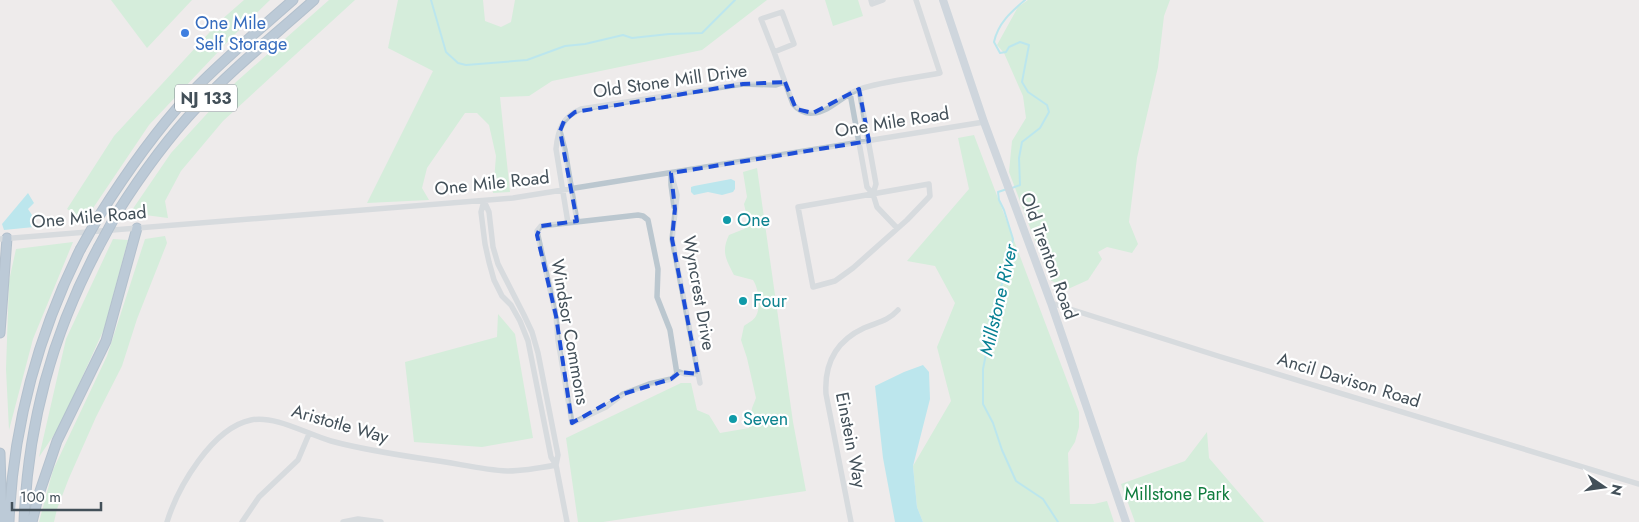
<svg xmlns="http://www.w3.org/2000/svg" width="1639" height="522" viewBox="0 0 1639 522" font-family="Jost,sans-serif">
	<rect width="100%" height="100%" fill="#eeebeb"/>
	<!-- green -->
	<path fill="#b5f0c7" d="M111,0H192L147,48Z
		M244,0H270L234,35L149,125L85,220L67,209L114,136L220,21Z
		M329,0H355L223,121L181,171L165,201L168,218L130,213L171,153L236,82Z
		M398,0H483L485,21L501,27L511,22L515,0H767L702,50L552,81L529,96L500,97L510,192L493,193L496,156L489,125L477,113H465L427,168L422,188L429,200L367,203L433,71L388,48Z
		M825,0H858L863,16L833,26Z
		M1028,0H1170L1164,16L1158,67L1137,158L1129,222L1138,244L1132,253L1107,247L1098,252L1102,259L1088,280L1068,289L1050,280L1009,172L1012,141L1026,118L1023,96L1004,53L997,45L1018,7Z
		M974,135L1079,412V427L1075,442L1068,453L1070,504H1094L1107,501L1114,522H923L917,507L913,466L951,401L937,347L955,303L935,266L907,261L969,189L958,138Z
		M757,168L793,422L806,491L603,522H578L566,438L681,383H691L697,410L709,415L720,433L749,428L752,408L756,398L747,358L741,340L744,326C748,323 754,320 756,316C761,307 759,289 753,280L734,275C726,259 721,252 729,235L744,229L748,221L744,204L747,197L743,172Z
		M165,236L167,243L137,319L122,366L96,417L69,478L57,509L54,522H39L53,470L107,356L145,239Z
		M113,239L128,240L104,329L60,426L39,457L66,339Z
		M73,242L33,339L9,430L6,369L9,281L16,249Z
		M498,314L515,334L533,438L482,447L414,442L405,362L497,337Z
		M1207,432L1209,458L1264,522H1135L1121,484L1185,461Z"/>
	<!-- water -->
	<path fill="#7fe1f0" d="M731,179L735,181V189L733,192L722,195L708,192L694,195L691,192V187L694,186Z
		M28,193L34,203L28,209L34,218V227L4,230L2,224Z
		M923,365L929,372L930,399L913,466L917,507L923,522H895L883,458L875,386L904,372Z"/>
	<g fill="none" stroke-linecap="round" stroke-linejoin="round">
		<!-- stream -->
		<path stroke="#7fe1f0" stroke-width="2" d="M431,0L446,52L458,63L466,65L527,60L565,46L585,44L623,35L632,38L669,34L702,33L735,0
			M1012,188L1020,185L1019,158L1022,142L1040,128L1049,112L1047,105L1028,92L1022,82L1029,45L1020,42L1009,47L1006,52L1000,53L994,42C998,23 1011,12 1025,0
			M1007,189L998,192L999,200L1004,210L1013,239L1006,272L990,318L986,354L983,369V404L993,423L1002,450L1016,481L1043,499L1058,522"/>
		<defs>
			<path id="highway" d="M117,213C141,175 167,139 198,106C233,68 275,35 314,0
				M99,216C126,173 154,133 188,96C221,61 258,31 293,0
				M0,333L7,238
				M0,453L2,522
				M9,522C13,426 38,335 80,250
				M24,522C28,423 52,335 98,248
				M32,522L39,494L57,441L106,341L137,228"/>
		</defs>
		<!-- highway casing -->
		<use href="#highway" stroke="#6b8da9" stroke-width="11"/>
		<!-- minor -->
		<path stroke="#bbc7cf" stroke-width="5.5" d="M871,0L872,4L883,0
			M774,52L761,19L782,12L794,44L774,52L793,104C798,110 804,114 813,113C830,112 844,94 860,89C883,81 916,78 940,73L916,0
			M859,89L876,184L873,194
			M850,93L867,187L873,194L877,207L897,228
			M560,131L565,150L577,221
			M671,173L677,195L672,239L700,383
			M671,176V185L674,207
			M929,184L930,196L907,220L853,268L835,281L813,287L798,207Z
			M484,201L481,212L485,244L489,262L494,280L502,296L511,305L520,321L528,341L551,457L556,465L567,522
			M484,201L489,212L493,247L498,264L524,315L532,332L538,353L558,455L556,465
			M638,215L643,216L648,220L658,269L657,297L670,330L677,374L671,379L649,384L623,394L606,407L572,423L558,340L556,316L537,231L541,226Z
			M568,223L556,149C558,130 562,117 581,109L743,84L776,85L785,82
			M0,239L513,198L984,122
			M1051,303L1218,356L1639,484
			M677,371L685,374H698
			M167,522C178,487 212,428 251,420C275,415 307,434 331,441C364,450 398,455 432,460C456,463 482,470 507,471C524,471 540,468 556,465
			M242,522L259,497L298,460L309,434
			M343,522L358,519L381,522
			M851,522L826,394C824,363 836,341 864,328C878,322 888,321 898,310"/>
		<!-- major -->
		<path stroke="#a8bdcc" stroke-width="8" d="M943,0L984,122L1051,303L1126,522"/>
		<!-- highway -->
		<use href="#highway" stroke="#7fa2be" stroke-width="9"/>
		<defs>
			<path id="highway-bridge" d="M98,248L117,213
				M80,250L99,216"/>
		</defs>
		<!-- highway-bridge casing -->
		<use href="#highway-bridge" stroke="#6b8da9" stroke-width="11" stroke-linecap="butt"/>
		<!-- highway-bridge -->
		<use href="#highway-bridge" stroke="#7fa2be" stroke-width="9"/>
	</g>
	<!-- marked area -->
	<path d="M0 0H1639V522H0ZM785,82L796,109L813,113L859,89L869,141L671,173L675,209L672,239L698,374L680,372L671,379L623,394L572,423L556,316L537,235L541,226L577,221L560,131L564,121L575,112L743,84Z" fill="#eeebeb" fill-opacity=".55" fill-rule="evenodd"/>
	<path fill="none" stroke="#1d4ed8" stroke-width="4" stroke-dasharray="10 6" stroke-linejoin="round" d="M785,82L796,109L813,113L859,89L869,141L671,173L675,209L672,239L698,374L680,372L671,379L623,394L572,423L556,316L537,235L541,226L577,221L560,131L564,121L575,112L743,84Z"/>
	<!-- markers -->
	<circle fill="#3f7fe0" stroke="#fff" stroke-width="2" cx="185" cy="33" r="5"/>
	<g fill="#0f9aa8" stroke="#fff" stroke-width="2">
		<circle cx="727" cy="220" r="5"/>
		<circle cx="743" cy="301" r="5"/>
		<circle cx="733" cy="419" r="5"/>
	</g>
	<g text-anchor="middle" stroke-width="4.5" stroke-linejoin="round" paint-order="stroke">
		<!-- shield labels -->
		<rect fill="#fff" stroke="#7b848b" stroke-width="1" x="175" y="84.5" width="62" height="27" rx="4"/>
		<g font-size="16" font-weight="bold" fill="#435059">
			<text x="206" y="104">NJ 133</text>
		</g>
		<!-- shop labels -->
		<g font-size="18" fill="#366cbe" stroke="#fff" text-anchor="start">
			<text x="195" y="29">One Mile<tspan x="195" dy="21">Self Storage</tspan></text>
		</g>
		<!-- street labels -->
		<g font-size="18" fill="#435059" stroke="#fff">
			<text transform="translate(670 81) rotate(-8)" y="6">Old Stone Mill Drive</text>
			<text transform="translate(892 122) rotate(-9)" y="6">One Mile Road</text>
			<text transform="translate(492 183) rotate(-6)" y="6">One Mile Road</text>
			<text transform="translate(89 217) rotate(-5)" y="6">One Mile Road</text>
			<text transform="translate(1049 256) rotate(70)" y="6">Old Trenton Road</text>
			<text transform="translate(699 293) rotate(80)" y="6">Wyncrest Drive</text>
			<text transform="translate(570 332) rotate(80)" y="6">Windsor Commons</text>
			<text transform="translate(1349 380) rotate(17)" y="6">Ancil Davison Road</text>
			<text transform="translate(340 424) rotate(16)" y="6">Aristotle Way</text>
			<text transform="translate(851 440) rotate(79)" y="6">Einstein Way</text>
		</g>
		<!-- culture labels -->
		<g font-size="18" fill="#0d838f" stroke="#fff" text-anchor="start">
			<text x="737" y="226">One</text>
			<text x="753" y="307">Four</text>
			<text x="743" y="425">Seven</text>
		</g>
		<!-- park labels -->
		<g font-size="18" fill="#117d3f" stroke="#fff">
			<text x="1177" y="500">Millstone Park</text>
		</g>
		<!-- water labels -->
		<g font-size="19" font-style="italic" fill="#078093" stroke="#fff">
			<text transform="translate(998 300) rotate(-77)" y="7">Millstone River</text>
		</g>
	</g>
	<!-- north arrow -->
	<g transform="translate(1604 487) rotate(103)" stroke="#ffffff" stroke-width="4" paint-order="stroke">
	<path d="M0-4L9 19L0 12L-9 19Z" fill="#435059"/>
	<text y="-8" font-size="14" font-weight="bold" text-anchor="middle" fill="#435059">N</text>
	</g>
	<!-- scale -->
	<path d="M12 502v8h89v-8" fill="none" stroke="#435059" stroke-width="2.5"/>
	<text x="20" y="502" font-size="15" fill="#435059" stroke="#ffffff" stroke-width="4" paint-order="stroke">100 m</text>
</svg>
